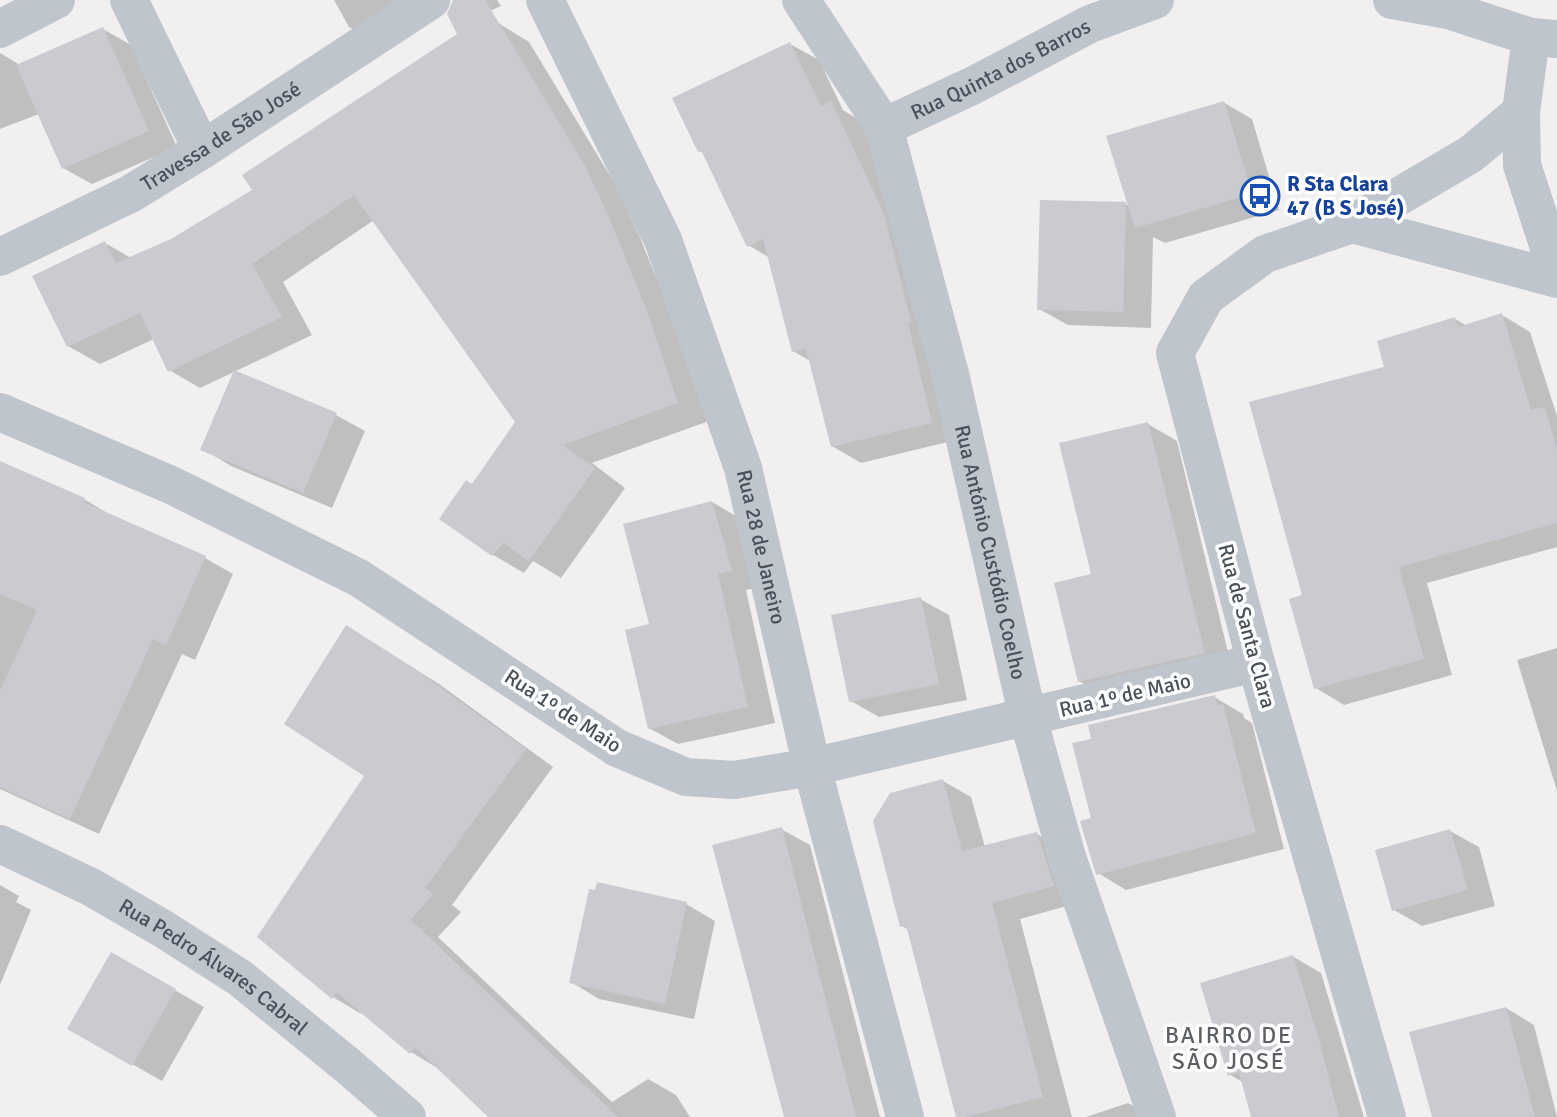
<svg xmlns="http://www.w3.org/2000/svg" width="1557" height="1117" viewBox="0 0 1557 1117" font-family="Signika,sans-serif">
	<rect width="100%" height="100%" fill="#f1efef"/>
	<!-- shadow -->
	<path fill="#0003" d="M334,0H444L378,43L349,27Z
		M459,0H497L501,6L483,14Z
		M487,16L529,42L615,184L639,235L677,330L709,421L592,463L625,488L561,578L533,561L524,573L493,555L442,518L473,486L517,422L374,220L283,282L312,335L200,388L169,370L154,339L100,364L68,346L105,243L131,258L171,241L254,190Z
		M103,29L131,45L177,147L92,184L63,168L39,114L0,129V53L20,65Z
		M790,44L819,60L843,110L859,120L912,233L960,439L861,463L832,446L810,361L793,351L770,258L748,245L705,154L699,151Z
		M1223,102L1252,119L1279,210L1165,243L1153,237L1151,328L1068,325L1039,309L1125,204L1130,206Z
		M1502,315L1530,332L1557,416V547L1427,583L1452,675L1344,705L1316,688L1304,596L1386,368L1455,319L1467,326Z
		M235,372L336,415L365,431L332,508L231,466L203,449Z
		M1148,424L1177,441L1232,669L1108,698L1079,681L1093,576Z
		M0,463L84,499L112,516L205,558L233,574L195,660L182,654L99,834L0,789Z
		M712,502L741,519L759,587L746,590L775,723L678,744L649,728L651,625Z
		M920,599L949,615L967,700L879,717L851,701Z
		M375,644L439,684L553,767L452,905L461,912L438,937L612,1102L648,1079L676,1095L690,1117H491L439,1069L411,1052L362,1012L361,1014L333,997L259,937L366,775Z
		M1557,648V791L1517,660Z
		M1214,697L1243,714L1244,718L1252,723L1284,849L1126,890L1098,873L1094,819L1093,740Z
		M943,781L971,797L985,847L1037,834L1066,850L1081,902L1020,919L1072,1117H958L909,930L902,926Z
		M781,829L810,845L880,1117H785Z
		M1450,831L1479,847L1495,906L1422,926L1394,910Z
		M0,885L19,896L16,902L31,910L0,985Z
		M686,904L715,921L694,1019L599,999L571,982Z
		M112,954L204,1007L162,1081L70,1029Z
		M1292,956L1321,973L1364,1117H1253L1244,1083L1229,1074Z
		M1506,1008L1534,1025L1557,1117H1434Z
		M1128,1103L1152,1117H1086Z"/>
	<!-- building -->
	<path fill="#c9cbd1" d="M453,0H485L584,164L608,215L647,311L678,403L563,445L595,468L529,561L503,543L492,556L439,519L466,480L472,484L515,422L354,195L252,264L282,317L168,372L140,313L67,347L32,276L105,241L116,263L171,239L252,190L242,175L457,34L447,14Z
		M103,27L149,131L62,169L16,65Z
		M790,42L821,106L831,101L884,214L911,322L908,323L932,423L831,447L806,349L792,352L763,239L747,247L701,150L698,152L672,98Z
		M1224,101L1252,194L1135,228L1106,136Z
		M1040,200L1126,202L1123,312L1037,310Z
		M1502,313L1531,410L1545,407L1557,450V523L1399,567L1424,659L1314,689L1289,599L1302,595L1249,402L1384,367L1377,341L1455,317L1458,327Z
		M234,370L337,413L303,493L200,450Z
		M1148,422L1205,653L1078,682L1054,583L1091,574L1059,443Z
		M0,461L85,498L83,502L206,556L166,645L153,639L70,819L0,787V691L37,610L0,594Z
		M712,501L732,571L718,574L748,707L648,729L625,630L649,624L623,524Z
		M921,597L939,684L849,702L831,615Z
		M346,625L409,665L526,749L425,888L433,894L411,920L618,1117H488L415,1047L410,1054L336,992L332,999L257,937L364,776L284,724Z
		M1215,695L1217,706L1223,704L1256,833L1096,875L1080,821L1091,818L1072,743L1091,739L1088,725Z
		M943,779L962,851L1037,832L1054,886L992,903L1043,1097L965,1117H956L906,925L900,927L873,821L890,793Z
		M782,827L814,954L856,1117H784L712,845Z
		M1450,829L1468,890L1392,911L1375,850Z
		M597,882L687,902L665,1004L569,983L589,889L595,890Z
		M111,952L176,989L132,1066L67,1029Z
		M1293,955L1321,1047L1339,1117H1251L1239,1072L1228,1076L1200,983Z
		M1506,1007L1535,1117H1432L1409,1032Z"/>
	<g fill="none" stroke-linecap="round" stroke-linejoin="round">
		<!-- minor -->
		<g stroke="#bec5cc" stroke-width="38">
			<path d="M129,0L202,150"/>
			<path id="s1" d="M545,0L663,240L743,468L812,767L905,1117"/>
			<path id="s2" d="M801,0L884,127L950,374L1028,718L1067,857L1157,1117"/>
			<path d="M1392,0L1448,10L1531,37L1557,39"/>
			<path d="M0,29L56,0"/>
			<path d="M1531,37L1521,112L1522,165L1557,272"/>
			<path id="s3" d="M884,127L974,85L1090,24L1155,0"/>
			<path d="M1352,224L1557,279"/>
			<path id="s4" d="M0,257L130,194L202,150L431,0"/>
			<path d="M0,412L171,485L359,578L617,748L686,777L734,780L812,767L1256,663"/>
			<path id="s5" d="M0,844L91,887L165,930L240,978L347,1065L407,1117"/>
			<path d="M1387,1117L1256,663L1175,353L1206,297L1265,254L1352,224L1471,154L1521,112"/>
		</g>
	</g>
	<!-- icons -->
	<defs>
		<symbol id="bus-ring" viewBox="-11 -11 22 22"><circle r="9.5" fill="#fff" stroke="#1a4fb4" stroke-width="1.5"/><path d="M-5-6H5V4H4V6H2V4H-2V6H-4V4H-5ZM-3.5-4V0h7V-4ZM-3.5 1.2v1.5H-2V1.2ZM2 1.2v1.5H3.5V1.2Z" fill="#1a4fb4"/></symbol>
	</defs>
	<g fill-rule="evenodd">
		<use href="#bus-ring" x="1238" y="174" width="44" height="44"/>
	</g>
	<g text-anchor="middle" stroke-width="7" stroke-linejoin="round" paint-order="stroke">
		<!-- street labels -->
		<g font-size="21" fill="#48515a" stroke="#fff">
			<text dy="7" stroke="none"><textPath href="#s3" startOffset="130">Rua Quinta dos Barros</textPath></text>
			<text dy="7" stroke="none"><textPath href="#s4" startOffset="252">Travessa de São José</textPath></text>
			<text dy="7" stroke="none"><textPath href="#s1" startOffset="590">Rua 28 de Janeiro</textPath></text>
			<text dy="7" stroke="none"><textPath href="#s2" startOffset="590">Rua António Custódio Coelho</textPath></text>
			<text transform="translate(1247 626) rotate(75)" y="7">Rua de Santa Clara</text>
			<text transform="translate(1125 695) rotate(-13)" y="7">Rua 1º de Maio</text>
			<text transform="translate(563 711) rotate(33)" y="7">Rua 1º de Maio</text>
			<text dy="7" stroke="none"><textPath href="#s5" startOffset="247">Rua Pedro Álvares Cabral</textPath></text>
		</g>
		<!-- transit labels -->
		<g font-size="21" font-weight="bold" fill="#164399" stroke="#fff" text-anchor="start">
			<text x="1287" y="191">R Sta Clara<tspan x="1287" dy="24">47 (B S José)</tspan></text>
		</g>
		<!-- neighbourhood labels -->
		<g font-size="23" letter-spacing="2" fill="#5c5f63" stroke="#fff">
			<text x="1229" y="1043">BAIRRO DE<tspan x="1229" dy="26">SÃO JOSÉ</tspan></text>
		</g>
	</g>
</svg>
